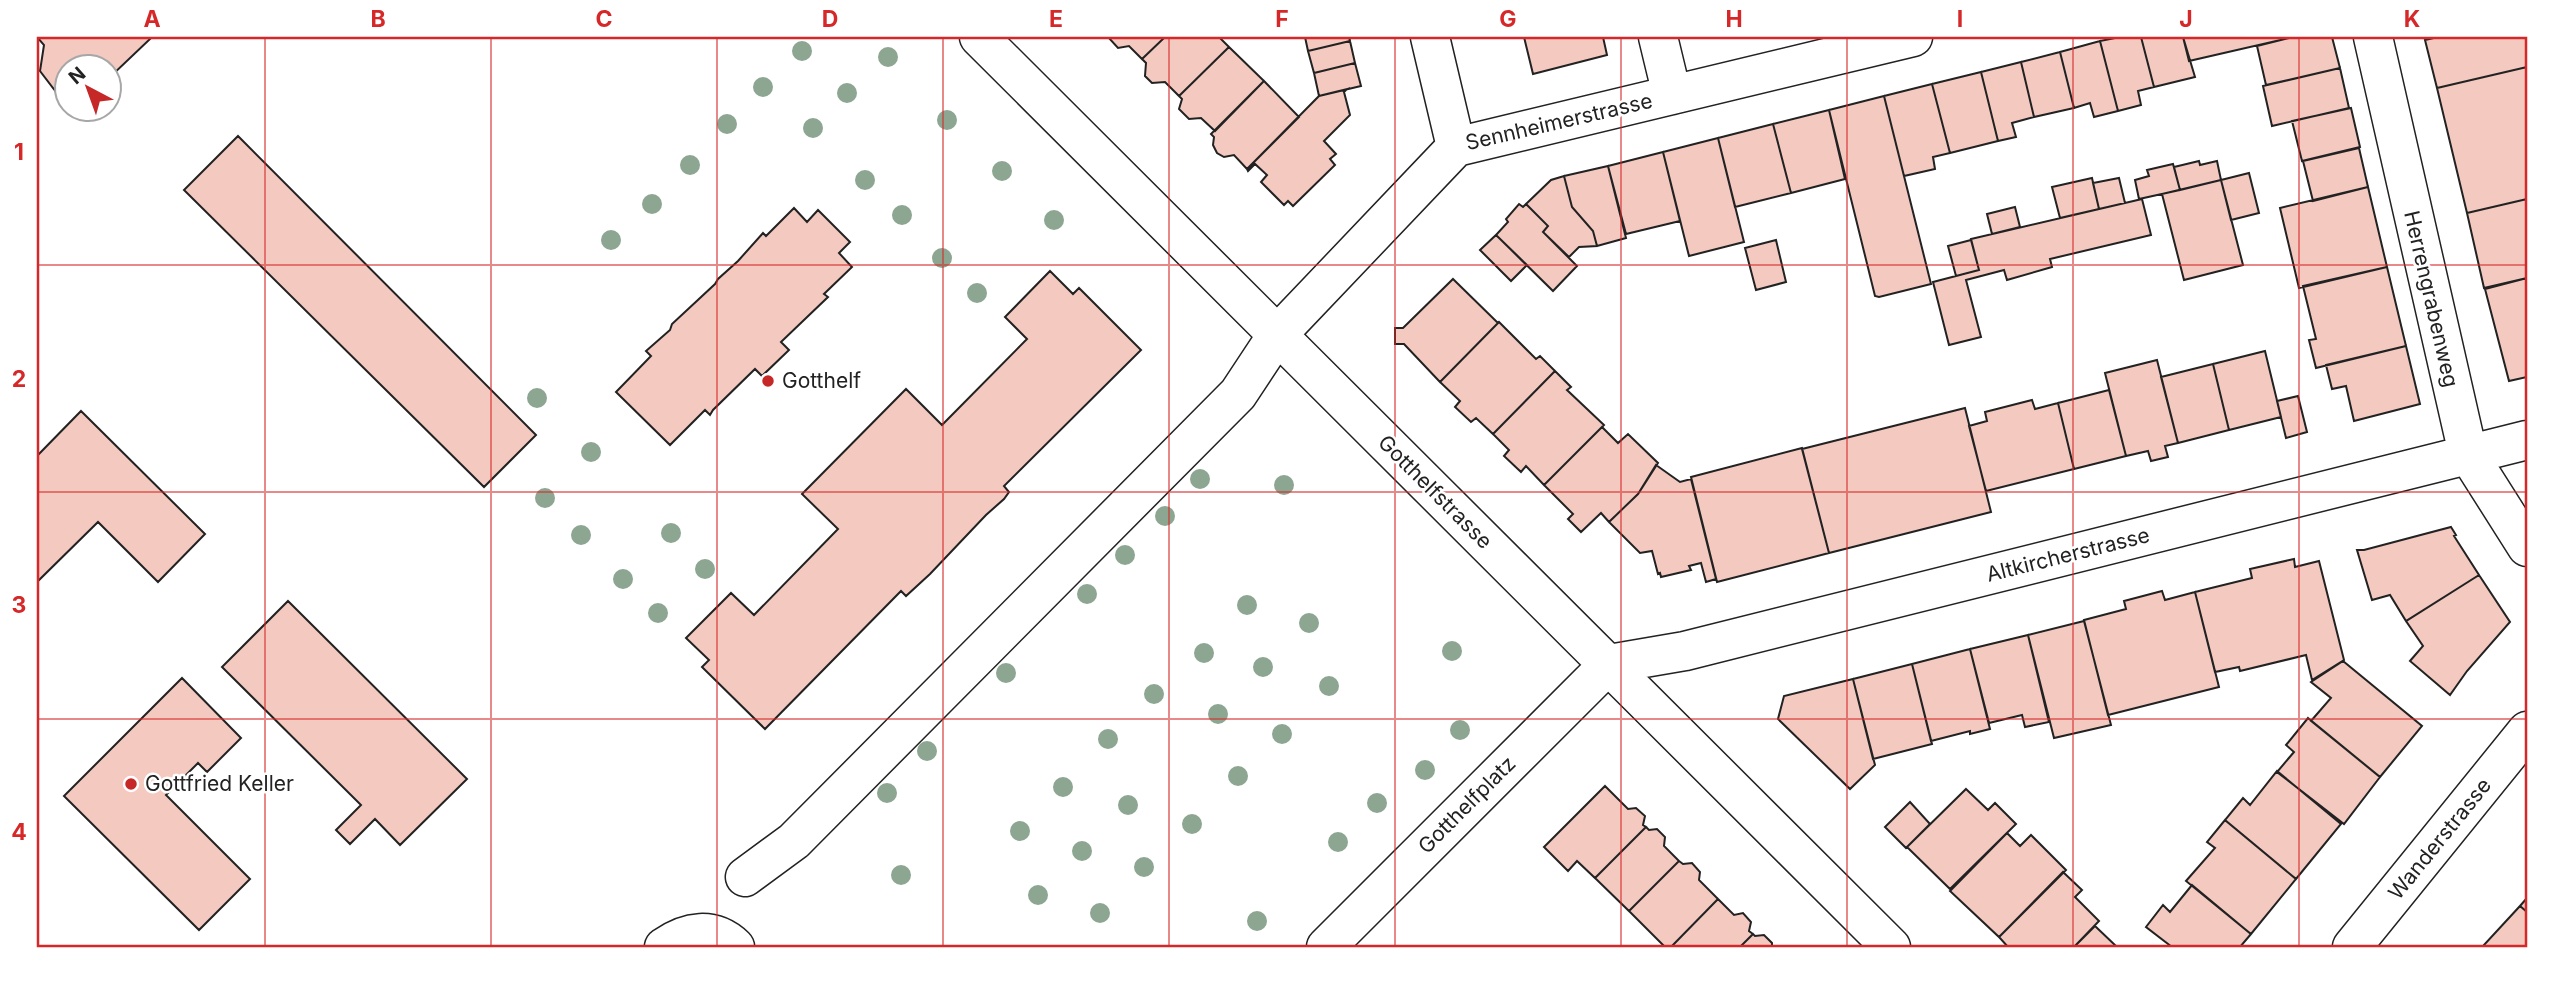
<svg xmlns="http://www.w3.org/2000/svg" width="2564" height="984" viewBox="0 0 2564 984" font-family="Inter,sans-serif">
	<rect width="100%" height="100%" fill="#fff"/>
	<!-- building -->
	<path fill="#f3c9c0" stroke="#222" stroke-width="2" d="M37,37H148L150,39L108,79V66H66V105L40,71L44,45Z
		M1108,37H1165L1142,59L1129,46L1118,48Z
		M1165,37H1219L1229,47L1179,96L1165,82L1152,83L1145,76L1146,63L1142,59Z
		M1305,37H1349L1350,41L1308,51Z
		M1524,37H1603L1607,55L1533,74Z
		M2120,37H2141L2154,87L2138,91L2141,105L2118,111L2100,41Z
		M2141,37H2183L2195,77L2154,87Z
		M2183,37H2293L2189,61Z
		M2293,37H2332L2340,68L2266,85L2257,46Z
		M2438,37H2527V67L2437,88L2425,40Z
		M1350,41L1355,63L1314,73L1308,51Z
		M2100,41L2118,111L2094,117L2090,103L2074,108L2060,52Z
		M1229,47L1264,81L1215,131L1201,118L1189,119L1179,109L1182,99L1179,96Z
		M2060,52L2074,108L2034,117L2021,62Z
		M2021,62L2034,117L2012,123L2016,137L1998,141L1981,72Z
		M1355,63L1361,86L1319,96L1314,73Z
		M2527,67V199L2467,213L2437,88Z
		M2340,68L2349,108L2272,126L2263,86Z
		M1981,72L1998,141L1950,153L1932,84Z
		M1264,81L1299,117L1247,169L1234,155L1224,157L1217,153L1213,145L1214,137L1211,134Z
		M1932,84L1950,153L1933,157L1935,169L1904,176L1884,96Z
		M1347,89L1344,92L1350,115L1324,141L1336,154L1330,159L1335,165L1293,206L1288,201L1284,205L1261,182L1267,175L1255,164L1248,171L1247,169L1319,96Z
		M1884,96L1931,284L1879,297L1875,296L1829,110Z
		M2351,108L2360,147L2302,161L2292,121Z
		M1829,110L1845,179L1791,193L1773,124Z
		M1773,124L1791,193L1735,207L1718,138Z
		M238,136L536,435L484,487L184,190Z
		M1718,138L1744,242L1689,256L1663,152Z
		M2359,148L2368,187L2313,201L2303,161Z
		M1663,152L1680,221L1626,234L1608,166Z
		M2199,161L2200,165L2217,161L2221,180L2180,190L2174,167Z
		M2173,164L2180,190L2139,199L2135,180L2149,176L2147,170Z
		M1608,166L1626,238L1597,246L1593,231L1572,207L1564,176Z
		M2249,173L2259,213L2231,220L2221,180Z
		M1564,176L1572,207L1593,231L1597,246L1579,247L1569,257L1543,232L1548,226L1526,204L1551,180Z
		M2092,178L2099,209L2060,218L2052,187Z
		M2119,178L2125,203L2099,209L2093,183Z
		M2221,180L2243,265L2184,280L2162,194Z
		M2368,187L2387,267L2299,288L2280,208Z
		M2142,199L2151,235L2050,259L2052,267L2007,280L2004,270L1966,280L1981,337L1949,345L1933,282L1979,270L1971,239Z
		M2527,199V278L2484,288L2467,213Z
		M1519,204L1523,207L1526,204L1548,226L1543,232L1577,266L1553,291L1496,235L1508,222L1506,219Z
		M2015,207L2020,227L1992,234L1987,214Z
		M794,208L807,222L818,210L850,242L839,253L852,267L824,294L828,297L781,342L789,350L762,376L755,369L713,410L710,415L705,410L670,445L616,392L651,356L646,351L670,330L672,324L715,284L718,279L738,261L763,233L766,236Z
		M1496,235L1527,265L1511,281L1480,250Z
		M1776,240L1786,282L1756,290L1745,248Z
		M1971,240L1979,270L1956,276L1948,246Z
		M2387,267L2406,346L2316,368L2309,340L2316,339L2303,286Z
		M1050,271L1073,294L1079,288L1141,350L1004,486L1009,492L1004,499L986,515L930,574L906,596L901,591L765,729L702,667L709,660L686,638L731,593L754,615L838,529L802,494L906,389L942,425L1027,339L1005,317Z
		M2527,278V377L2509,381L2485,289Z
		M1453,279L1498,323L1440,382L1404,344H1395V328H1403Z
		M1499,322L1536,359L1540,356L1555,371L1493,434L1476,418L1471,422L1455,407L1460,401L1440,382Z
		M2406,346L2420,404L2354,421L2346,386L2332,389L2326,365Z
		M2265,351L2281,417L2229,430L2213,364Z
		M2157,360L2178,443L2165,446L2168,457L2151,461L2148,451L2126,456L2105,373Z
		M2213,364L2229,430L2178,443L2161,377Z
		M1555,371L1571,387L1567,390L1604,425L1544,485L1526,466L1521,472L1504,456L1509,450L1493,434Z
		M2109,390L2126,456L2074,469L2058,403Z
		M2298,396L2307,432L2286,438L2277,401Z
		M2032,400L2035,409L2058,403L2074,469L1986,491L1969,426L1987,421L1985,412Z
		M1965,408L1991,512L1829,553L1802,449Z
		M81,411L205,534L158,582L98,522L37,582V456Z
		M1602,427L1618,443L1628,434L1658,463L1638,494L1609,522L1601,513L1581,532L1568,519L1573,514L1544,485Z
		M1802,448L1829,553L1717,582L1691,477Z
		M1656,465L1680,482L1691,479L1716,579L1706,582L1701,563L1689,566L1691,570L1661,577L1660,573L1658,574L1652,551L1640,553L1609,522L1638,494Z
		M2451,527L2456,535L2454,536L2479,575L2406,621L2390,595L2372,600L2357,550H2364Z
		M2294,559L2295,567L2319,561L2344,660L2312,680L2306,655L2240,671L2239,667L2215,672L2195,592L2252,578L2250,569Z
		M2479,575L2510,622L2467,671L2450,695L2410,661L2423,646L2406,621Z
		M2162,591L2165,600L2195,592L2219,687L2108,715L2084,620L2126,609L2124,601Z
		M288,601L467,779L400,845L375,819L350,844L336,830L361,805L222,667Z
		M2084,621L2111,725L2054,738L2028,635Z
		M2028,635L2049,722L2025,727L2022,715L1989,723L1970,649Z
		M1970,649L1990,729L1970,734V731L1931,741L1912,664Z
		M2343,661L2422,726L2380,777L2311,721L2331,698L2311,682Z
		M1912,664L1932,744L1873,759L1853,679Z
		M182,678L241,738L207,772L198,763L166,795L250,879L199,930L64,796Z
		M1853,679L1875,765L1850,789L1778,719L1784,696Z
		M2308,718L2380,777L2344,824L2277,772L2294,752L2286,745Z
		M2277,771L2341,824L2296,879L2225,820L2243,798L2250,805Z
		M1605,786L1628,809L1636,808L1645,816L1643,825L1646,827L1595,878L1577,861L1568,871L1544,847Z
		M1966,789L1988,810L1995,803L2016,824L1950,889L1907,847Z
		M1910,802L1930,824L1906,848L1885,827Z
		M2225,820L2296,879L2251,934L2186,881L2215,848L2207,842Z
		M1646,827L1649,830L1657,829L1665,837L1664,846L1679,861L1629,911L1595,878Z
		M2007,833L2020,846L2031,835L2066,870L1999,937L1950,891Z
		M1679,861L1683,864L1692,863L1700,872L1699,880L1718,899L1671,947H1665L1629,911Z
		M2063,872L2082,890L2075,897L2099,921L2074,947H2008L1999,937Z
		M2192,885L2251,934L2240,947H2172L2146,927L2163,905L2170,912Z
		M2527,898V912L2520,906Z
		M1718,899L1734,915L1743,913L1751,922L1749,931L1753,934L1740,947H1671Z
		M2520,906L2527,912V947L2483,946Z
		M2095,926L2117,947H2074Z
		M1753,934L1755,936L1764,935L1772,943V947H1740Z"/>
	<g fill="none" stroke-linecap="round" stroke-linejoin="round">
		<defs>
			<path id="minor" d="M979,37L1891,947
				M1430,37L1456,147
				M1658,37L1672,95
				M2373,37L2468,454L2527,547
				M745,877L794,841L1238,394L1277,335L1456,147L1913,37
				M664,947C687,931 713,926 735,947
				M1326,947L1609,664L1685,651L2527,440
				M2352,947L2527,731"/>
		</defs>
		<!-- minor casing -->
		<use href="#minor" stroke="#222" stroke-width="41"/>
		<!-- minor -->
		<use href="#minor" stroke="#fff" stroke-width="38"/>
	</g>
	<!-- trees -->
	<g fill="#8da692">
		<circle cx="802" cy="51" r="10"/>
		<circle cx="888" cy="57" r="10"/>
		<circle cx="763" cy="87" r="10"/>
		<circle cx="847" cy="93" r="10"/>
		<circle cx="947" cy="120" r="10"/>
		<circle cx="727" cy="124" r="10"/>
		<circle cx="813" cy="128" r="10"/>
		<circle cx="690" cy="165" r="10"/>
		<circle cx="1002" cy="171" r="10"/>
		<circle cx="865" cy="180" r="10"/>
		<circle cx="652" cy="204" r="10"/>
		<circle cx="902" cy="215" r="10"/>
		<circle cx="1054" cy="220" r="10"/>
		<circle cx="611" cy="240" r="10"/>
		<circle cx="942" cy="258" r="10"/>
		<circle cx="977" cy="293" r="10"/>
		<circle cx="537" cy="398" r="10"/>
		<circle cx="591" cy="452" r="10"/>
		<circle cx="1200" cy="479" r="10"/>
		<circle cx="1284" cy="485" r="10"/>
		<circle cx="545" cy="498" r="10"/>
		<circle cx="1165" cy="516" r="10"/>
		<circle cx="671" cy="533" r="10"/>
		<circle cx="581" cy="535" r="10"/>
		<circle cx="1125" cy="555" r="10"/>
		<circle cx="705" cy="569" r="10"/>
		<circle cx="623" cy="579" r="10"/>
		<circle cx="1087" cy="594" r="10"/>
		<circle cx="1247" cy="605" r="10"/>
		<circle cx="658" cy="613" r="10"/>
		<circle cx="1309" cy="623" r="10"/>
		<circle cx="1452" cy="651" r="10"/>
		<circle cx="1204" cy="653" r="10"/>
		<circle cx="1263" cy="667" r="10"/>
		<circle cx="1006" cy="673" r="10"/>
		<circle cx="1329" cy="686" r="10"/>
		<circle cx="1154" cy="694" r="10"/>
		<circle cx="1218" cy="714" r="10"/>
		<circle cx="1460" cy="730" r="10"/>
		<circle cx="1282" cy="734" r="10"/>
		<circle cx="1108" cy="739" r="10"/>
		<circle cx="927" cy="751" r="10"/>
		<circle cx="1425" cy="770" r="10"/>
		<circle cx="1238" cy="776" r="10"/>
		<circle cx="1063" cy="787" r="10"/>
		<circle cx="887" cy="793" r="10"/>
		<circle cx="1377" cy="803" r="10"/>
		<circle cx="1128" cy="805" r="10"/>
		<circle cx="1192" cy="824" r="10"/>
		<circle cx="1020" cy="831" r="10"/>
		<circle cx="1338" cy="842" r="10"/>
		<circle cx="1082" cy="851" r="10"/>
		<circle cx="1144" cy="867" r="10"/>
		<circle cx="901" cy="875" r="10"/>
		<circle cx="1038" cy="895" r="10"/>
		<circle cx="1100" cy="913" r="10"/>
		<circle cx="1257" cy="921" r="10"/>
	</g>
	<!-- grid -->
	<path fill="none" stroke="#d62828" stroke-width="2" stroke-opacity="0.55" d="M265,37V947M491,37V947M717,37V947M943,37V947M1169,37V947M1395,37V947M1621,37V947M1847,37V947M2073,37V947M2299,37V947M37,265H2527M37,492H2527M37,719H2527"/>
	<!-- markers -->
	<g fill="#c62828" stroke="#fff" stroke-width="2.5">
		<circle cx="768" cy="381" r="7"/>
		<circle cx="131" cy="784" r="7"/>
	</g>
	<g text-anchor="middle" stroke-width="5" stroke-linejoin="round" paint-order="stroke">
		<!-- street labels -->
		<g font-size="21" fill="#222" stroke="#fff">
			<text transform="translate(1559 122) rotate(-13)" y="7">Sennheimerstrasse</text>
			<text transform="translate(2431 299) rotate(77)" y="7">Herrengrabenweg</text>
			<text transform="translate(1435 492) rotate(45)" y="7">Gotthelfstrasse</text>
			<text transform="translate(2068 555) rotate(-14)" y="7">Altkircherstrasse</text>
			<text transform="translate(1467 805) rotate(-45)" y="7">Gotthelfplatz</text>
			<text transform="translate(2440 839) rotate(-51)" y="7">Wanderstrasse</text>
		</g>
		<!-- poi labels -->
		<g font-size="21" fill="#222" stroke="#fff" text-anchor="start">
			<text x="782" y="388">Gotthelf</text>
			<text x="145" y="791">Gottfried Keller</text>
		</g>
	</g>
	<!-- border -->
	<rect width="2564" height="984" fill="none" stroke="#ffffff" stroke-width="77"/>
	<!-- north arrow -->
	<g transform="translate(88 88) rotate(319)"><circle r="33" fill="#ffffff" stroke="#a7a7a7" stroke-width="2"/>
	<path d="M0-5L12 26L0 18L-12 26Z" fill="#c62828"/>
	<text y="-10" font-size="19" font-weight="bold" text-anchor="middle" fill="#222222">N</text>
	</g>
	<rect x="38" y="38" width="2488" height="908" fill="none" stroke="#d62828" stroke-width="2.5"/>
	<g font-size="23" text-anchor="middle" font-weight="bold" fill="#d62828">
		<text x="152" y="27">A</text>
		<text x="378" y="27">B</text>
		<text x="604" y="27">C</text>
		<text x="830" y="27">D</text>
		<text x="1056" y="27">E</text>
		<text x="1282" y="27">F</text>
		<text x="1508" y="27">G</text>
		<text x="1734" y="27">H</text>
		<text x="1960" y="27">I</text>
		<text x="2186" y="27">J</text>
		<text x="2412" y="27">K</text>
		<text x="19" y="160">1</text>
		<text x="19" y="387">2</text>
		<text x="19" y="613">3</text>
		<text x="19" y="840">4</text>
	</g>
</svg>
